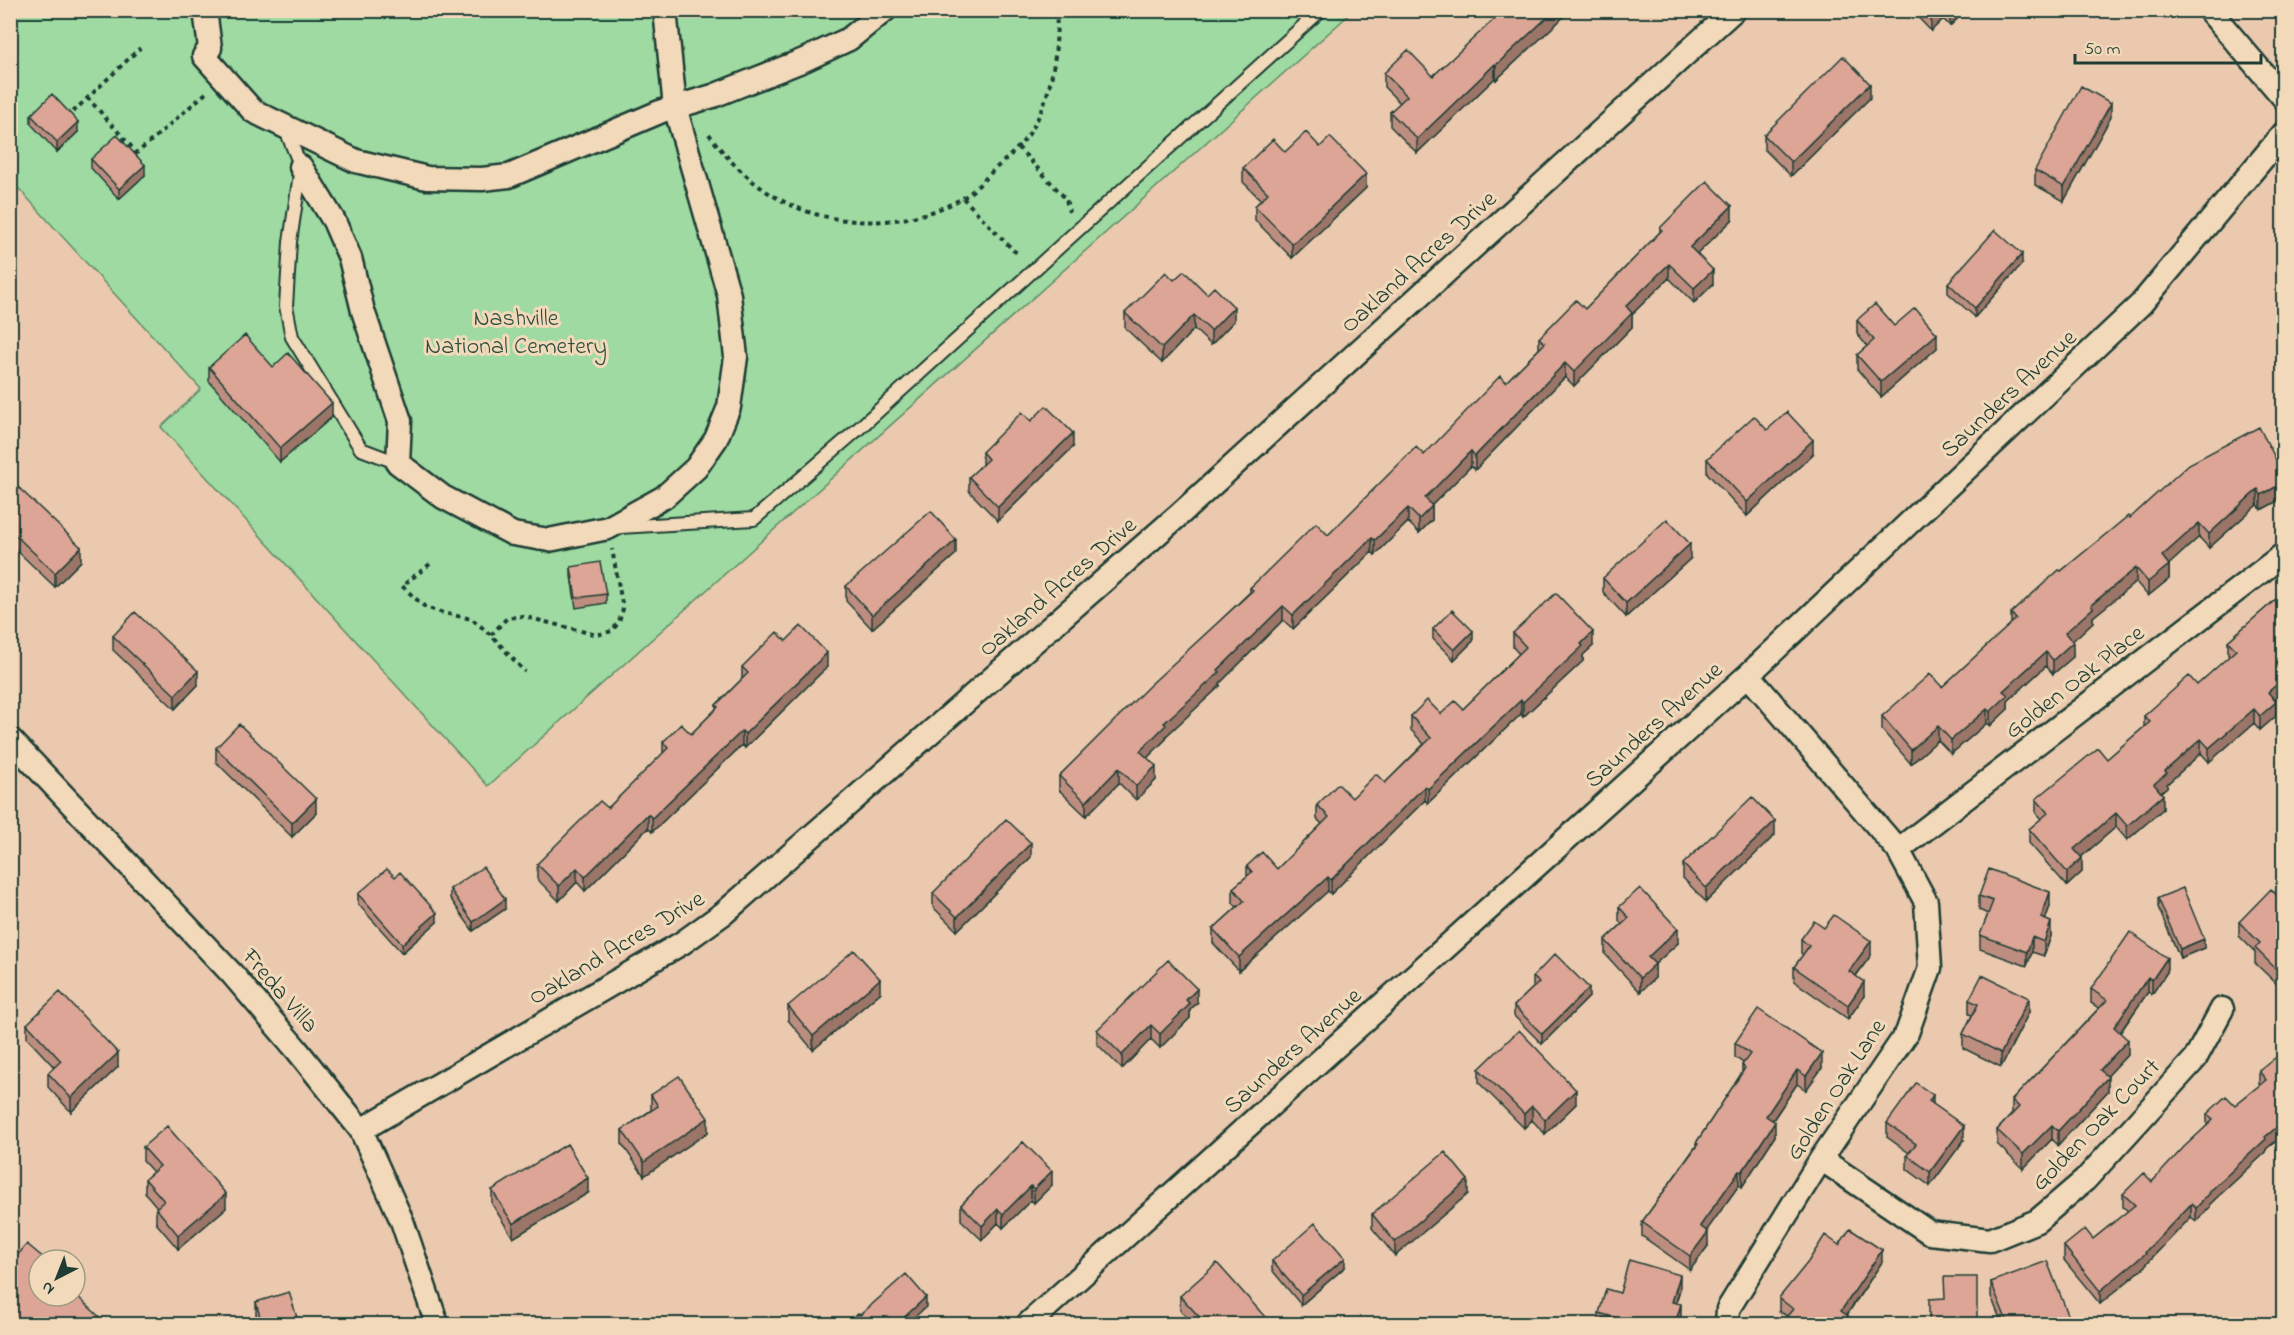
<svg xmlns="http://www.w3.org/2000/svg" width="2294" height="1335" viewBox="0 0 2294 1335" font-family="'Indie Flower',sans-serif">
	<rect width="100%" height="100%" fill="#ebc9ae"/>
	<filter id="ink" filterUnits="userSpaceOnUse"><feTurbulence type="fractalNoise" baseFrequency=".0167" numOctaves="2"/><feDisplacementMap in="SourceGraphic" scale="12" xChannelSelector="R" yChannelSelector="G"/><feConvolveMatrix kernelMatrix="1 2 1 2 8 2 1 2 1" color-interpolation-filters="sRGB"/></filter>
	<g filter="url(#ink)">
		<!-- green -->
		<path fill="#9edaa1" stroke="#5e8c6a" stroke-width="1.5" d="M11,11H1353L488,786L161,427L201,389L11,180Z"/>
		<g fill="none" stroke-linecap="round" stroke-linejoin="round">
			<defs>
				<path id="lane" d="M285,128L301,167L290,242L286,306L292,337L361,449L398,463
					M620,527L754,519L856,431L1321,10"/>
				<path id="street" d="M205,10L210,48L204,56L253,111L356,161L427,178L482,179L509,176L662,111L713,96L804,60L849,39L885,10
					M2209,10L2284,98
					M301,167L334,221L350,258L363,311L400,421L398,463L443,497L513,534L549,540L608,528L664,497L696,468L716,439L729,407L736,357L729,295L675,107L665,10
					M10,739L233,975L297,1050L361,1130L402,1221L437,1324
					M1898,850L2284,554
					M361,1130L682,943L724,913L1180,514L1734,10
					M1821,1159L1930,1233L1990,1240L2037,1221L2085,1180L2195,1059L2222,1009
					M1028,1324L1748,675L2141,304L2284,133
					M1727,1324L1728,1309L1821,1159L1907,1033L1930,968L1926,902L1898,850L1748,675"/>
			</defs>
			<!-- lane casing -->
			<use href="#lane" stroke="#1f3d34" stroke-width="16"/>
			<!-- street casing -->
			<use href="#street" stroke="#1f3d34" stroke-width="27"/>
			<!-- path -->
			<path stroke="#1f3d34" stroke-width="4" stroke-dasharray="4.5 4.5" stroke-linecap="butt" d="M87,97L137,153L207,92
				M73,112L140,48
				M709,134C723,154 742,174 763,189C819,229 901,232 961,199C974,192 985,178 995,169C1008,157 1023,145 1032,129C1052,96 1059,48 1056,10
				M1018,147L1066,199L1069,212
				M963,198L1014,251L1020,254
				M430,564L402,586L425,607L443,613L472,619L491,635L525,672
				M491,635L507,618L522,616L597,635L612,631L619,622L623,609L612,549"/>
			<!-- lane -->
			<use href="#lane" stroke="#f1d9b9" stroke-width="12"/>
			<!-- street -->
			<use href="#street" stroke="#f1d9b9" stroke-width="22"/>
		</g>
		<!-- wall -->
		<path fill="#bd8e80" stroke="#1f3d34" stroke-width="1.5" d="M1500,10H1570V11L1496,80L1495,78L1417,153L1390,126V112L1400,103L1384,87V73L1433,76L1500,15Z
			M1911,10H1966L1950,26L1943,19L1931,31Z
			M1870,98L1791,176L1764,149V135Z
			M31,115L78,132L57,152L31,124Z
			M2111,117L2064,201L2035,185V170Z
			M1320,147L1366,188L1292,258L1255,220V206L1261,200L1243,182V168L1285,152Z
			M91,159L145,175L119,199L91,168Z
			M1732,220L1697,254L1713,284L1694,303L1669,278L1632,314V327L1574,386L1565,377L1475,470L1471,466L1432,505V520L1419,533L1408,522L1375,555L1372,552L1293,629L1283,620L1220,683V686L1166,736V739L1147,758L1156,780L1136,800L1119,783L1086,816L1059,790V776L1250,592V588L1328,535L1424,455L1506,382L1539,349V338L1585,309L1660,232V228Z
			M2022,264L1975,317L1948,293V283Z
			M1174,280L1234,321L1211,345L1194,329L1162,363L1125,328V313Z
			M1857,320L1894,326L1937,348L1881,397L1857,369V355L1867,346L1857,334Z
			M209,367H273L332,417L280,462L209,381Z
			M1073,447L998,521L969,491V477L982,465V452Z
			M1813,454L1747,516L1707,473V459Z
			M2283,473V498L2261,510L2258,504L2209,548L2199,537L2169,564V579L2148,596L2136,582L2093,617V622L2072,641L2073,657L2053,674L2046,666L2008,701V709L1990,726L1987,723L1951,754L1938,740L1911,764L1882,730V716L1942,687L2011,624V613L2061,571L2130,518Z
			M10,494L81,561L55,587L11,545Z
			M956,554L872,629L846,601V586Z
			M1690,559L1626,617L1603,592V578Z
			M571,567L606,594V603L576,608L571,576Z
			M2282,594L2275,700L2276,716L2260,730L2254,723L2209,762L2201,753L2167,784V787L2161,792L2163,809L2127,840L2116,827L2081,857L2082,872L2067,886L2029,843V829L2041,819L2036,813V799L2107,759L2144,727V716L2197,685L2229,657L2228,655V641Z
			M1433,629L1473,641L1454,660L1433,639Z
			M1513,633L1593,646L1583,655V661L1523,717L1521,714L1428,803L1425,800L1331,894L1328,891L1239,971L1213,943V929L1237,907L1233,903V888L1247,876V866L1277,869L1322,824L1317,819V805L1352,798L1385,783L1424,744L1411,730V716L1441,714L1463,709L1519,654L1513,647Z
			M113,636L198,685L175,709L113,650Z
			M786,641L827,667L745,748L742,745L652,832L648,828L585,891L577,882L559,901L537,879V864L608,808L663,754V742L691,734L716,709V705L742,679V667Z
			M216,748L316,813L292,837L216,762Z
			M1775,835L1706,902L1683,878V864Z
			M1031,857L957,931L933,907V893Z
			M450,889L505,909L473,931L450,898Z
			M358,894L437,922L402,953L358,904Z
			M1979,896L2050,906L2045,920L2051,936L2044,956L2032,952L2027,966L1980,949V935L1988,914L1979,910Z
			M2158,898L2204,948L2180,958L2158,907Z
			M2283,902L2278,985L2255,963V952L2239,936V922Z
			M1619,907L1678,943L1655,964V978L1640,992L1605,954V940L1622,924L1619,921Z
			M1824,928L1871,955L1856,976L1864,996L1848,1019L1794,981V967L1803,955L1801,953V939Z
			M2167,972L2152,994L2148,992L2120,1033L2128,1054L2107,1076L2108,1091L2058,1145L2052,1139L2023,1169L1997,1144V1130L2012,1114V1100L2099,1008L2091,1003V989Z
			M1533,977L1589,997L1542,1044L1514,1016V1006L1534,987L1533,986Z
			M880,993L813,1050L788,1020V1006Z
			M1969,1000L2029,1012L2001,1067L1963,1048V1034L1972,1015L1969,1014Z
			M1197,1003L1190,1010V1018L1160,1048L1151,1039L1122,1069L1097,1044V1030Z
			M27,1024L118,1067L71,1112L48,1087V1073L54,1067L27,1038Z
			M1735,1043L1822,1068L1806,1090L1797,1084L1773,1120L1775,1136L1742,1187L1739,1185L1706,1231L1708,1246L1690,1270L1642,1236V1222L1696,1146V1143L1742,1073V1065L1743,1063L1735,1057Z
			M2283,1056V1135L2266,1149V1152L2210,1204V1207L2196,1221L2191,1217L2146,1264V1266L2100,1304L2064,1260V1246L2093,1239L2128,1211L2123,1207V1194L2152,1182L2207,1126V1114L2235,1105L2260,1085L2259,1084V1071Z
			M1479,1069L1576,1104L1545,1134L1532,1120L1524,1128L1479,1083Z
			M651,1095L708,1132L644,1176L622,1144V1130L651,1110Z
			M1933,1104L1964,1140L1930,1186L1907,1169V1155L1909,1153L1887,1137V1123Z
			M1023,1142L1052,1185L1034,1203L1031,1200L1003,1228L998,1223L982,1240L961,1220V1205Z
			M143,1147L226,1208L178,1249L156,1223V1208L157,1207L145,1193V1179L153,1172L143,1161Z
			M492,1190L588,1193L513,1238L492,1204Z
			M1468,1194L1395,1256L1372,1228V1214Z
			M1839,1245L1882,1262L1847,1315L1848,1324L1787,1316L1779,1311V1298Z
			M39,1260L106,1324H10Z
			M1272,1261L1345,1267L1301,1305L1272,1270Z
			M1991,1282L2069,1324H2002L1991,1296Z
			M1680,1289L1676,1303L1681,1318L1679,1324H1599V1313L1620,1293Z
			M1180,1296L1266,1324H1193L1180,1310Z
			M256,1302L299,1324H258L256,1316Z"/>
		<!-- shaded-wall -->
		<path fill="#9a7468" stroke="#1f3d34" stroke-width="1.5" d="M1555,10H1570V11L1496,80V65Z
			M1937,10H1943V19L1931,31V17Z
			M1951,10H1966L1950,26V12Z
			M1495,64V78L1417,153V139Z
			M1870,84V98L1791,176V162Z
			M2111,103V117L2064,201V187Z
			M78,122V132L57,152V142Z
			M145,165V175L119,199V189Z
			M1366,174V188L1292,258V244Z
			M1732,206V220L1690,261V247Z
			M2022,254V264L1975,317V308Z
			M1669,264V278L1632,314V327L1574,386V372L1626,306Z
			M1713,270V284L1694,303V288Z
			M1234,307V321L1211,345V331Z
			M1194,315V329L1162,363V348Z
			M1937,334V348L1881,397V382Z
			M1565,363V377L1475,470V456Z
			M332,403V417L280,462V448Z
			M1073,433V447L998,521V507Z
			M1813,440V454L1747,516V502Z
			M1471,451V466L1425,512V498Z
			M2283,483V498L2261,510V495Z
			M2258,489V504L2209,548V534Z
			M1432,506V520L1419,533V519Z
			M1408,508V522L1375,555V540Z
			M2199,523V537L2163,570L2169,565V579L2148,596V582L2162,556Z
			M1372,538V552L1293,629V615Z
			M956,540V554L872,629V615Z
			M1690,544V559L1626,617V603Z
			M81,547V561L55,587V573Z
			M2136,568V582L2093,617V622L2065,648V633L2091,605Z
			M1283,606V620L1220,683V686L1166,736V739L1140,765V751L1164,723Z
			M1473,631V641L1454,660V650Z
			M1593,632V646L1583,655V661L1523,717V702Z
			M2073,642V657L2053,674V660Z
			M2046,652V666L2008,701V709L1990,726V712L2003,691Z
			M827,653V667L745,748V734Z
			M198,671V685L175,709V695Z
			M2283,679V693L2268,706V692Z
			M1521,700V714L1428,803V789Z
			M2276,702V716L2260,730V716Z
			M1987,709V723L1951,754V740Z
			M2254,709V723L2209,762V748Z
			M1938,726V740L1911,764V750Z
			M742,731V745L652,832V818Z
			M2201,739V753L2167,784V787L2154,798V784L2165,771Z
			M1156,766V780L1136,800V786Z
			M1119,768V783L1086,816V802Z
			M1425,786V800L1331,894V880Z
			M2163,795V809L2127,840V826Z
			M316,799V813L292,837V823Z
			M2116,813V827L2074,863V849Z
			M648,814V828L585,891V877Z
			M1775,821V835L1706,902V888Z
			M1031,843V857L957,931V917Z
			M2082,858V872L2067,886V872Z
			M577,868V882L559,901V886Z
			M1328,877V891L1239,971V957Z
			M2050,892V906L2041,932V918Z
			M505,899V909L473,931V922Z
			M437,913V922L402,953V944Z
			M2051,922V936L2044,956V942Z
			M1678,929V943L1655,964V978L1640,992V978L1648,957Z
			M2032,937V952L2027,966V952Z
			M2204,939V948L2180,958V949Z
			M1871,941V955L1849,985V971Z
			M2167,958V972L2152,994V980Z
			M2283,965V979L2278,985V971Z
			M2148,977V992L2114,1041V1027Z
			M880,979V993L813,1050V1036Z
			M1864,982V996L1848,1019V1005Z
			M1589,988V997L1542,1044V1034Z
			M1197,989V1003L1190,1010V1018L1160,1048V1034L1186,1000Z
			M2029,998V1012L2001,1067V1053Z
			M1151,1025V1039L1122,1069V1055Z
			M2128,1040V1054L2100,1084V1070Z
			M118,1053V1067L71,1112V1098Z
			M1822,1053V1068L1806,1090V1076Z
			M1797,1070V1084L1766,1130V1116Z
			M2108,1077V1091L2058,1145V1131Z
			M1576,1090V1104L1545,1134V1120Z
			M1933,1095V1109L1929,1101Z
			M1532,1106V1120L1524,1128V1114Z
			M708,1118V1132L644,1176V1162Z
			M1775,1122V1136L1742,1187V1172Z
			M2283,1122V1135L2266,1149V1152L2210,1204V1207L2196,1221V1208L2209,1192L2265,1137Z
			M2052,1125V1139L2023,1169V1154Z
			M1964,1126V1140L1930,1186V1172Z
			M1052,1171V1185L1034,1203V1189Z
			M1739,1171V1185L1700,1240V1226Z
			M588,1178V1193L513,1238V1224Z
			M1468,1180V1194L1395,1256V1242Z
			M1031,1186V1200L1003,1228V1214Z
			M226,1194V1208L178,1249V1235Z
			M2191,1204V1217L2146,1264V1266L2100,1304V1291L2145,1252Z
			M998,1209V1223L982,1240V1226Z
			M1708,1232V1246L1690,1270V1256Z
			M1882,1250V1262L1841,1323V1311Z
			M1345,1258V1267L1301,1305V1295Z
			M1680,1275V1289L1672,1316V1302Z
			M926,1297V1307L907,1324H897Z
			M1681,1304V1318L1679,1324H1675Z
			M1848,1316V1324H1842Z
			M2069,1317V1324H2049Z
			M15,1318V1324H10Z
			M1266,1318V1324H1258Z"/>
		<!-- building -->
		<path fill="#dca595" stroke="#1f3d34" stroke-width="1.5" d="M1504,10H1555L1496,65L1495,64L1417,139L1390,112L1407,96L1384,73L1408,50L1433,76Z
			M1925,10H1937L1931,17Z
			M1843,56L1870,84L1791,162L1764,135Z
			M2081,86L2111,103L2064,187L2035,170Z
			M52,94L78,122L57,142L31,115Z
			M1306,132L1320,147L1330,137L1366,174L1292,244L1255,206L1268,193L1243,168L1273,139L1285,152Z
			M117,135L145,165L119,189L91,159Z
			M1707,181L1732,206L1690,247L1713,270L1694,288L1669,264L1626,306L1632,313L1574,372L1565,363L1475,456L1471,451L1425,498L1432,506L1419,519L1408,508L1375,540L1372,538L1293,615L1283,606L1218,670L1220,672L1164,723L1166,725L1140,751L1156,766L1136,786L1119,768L1086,802L1059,776L1149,686L1253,590L1250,588L1316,523L1328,535L1416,447L1424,455L1500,376L1506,382L1545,343L1539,338L1576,300L1585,309L1662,230L1660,228Z
			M1995,230L2022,254L1975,308L1948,283Z
			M1184,271L1207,294L1214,287L1234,307L1211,331L1194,315L1162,348L1125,313L1166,272L1174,280Z
			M1875,304L1894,326L1915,308L1937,334L1881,382L1857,355L1874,340L1857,320Z
			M245,335L273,367L288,353L332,403L280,448L209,367Z
			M1046,406L1073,433L998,507L969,477L988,459L982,452L1022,412L1031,421Z
			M1787,412L1813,440L1747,502L1707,459L1754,416L1767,430Z
			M2259,427L2283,473V483L2261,495L2258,489L2209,534L2199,523L2162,556L2169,565L2148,582L2136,568L2091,605L2093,608L2065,633L2073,642L2053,660L2046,652L2003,691L2008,695L1990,712L1987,709L1951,740L1938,726L1911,750L1882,716L1930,674L1942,687L2016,619L2011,613L2059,570L2061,571L2128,516L2130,518L2189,464Z
			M18,487L81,547L55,573L11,531L14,527L10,524V494Z
			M931,511L956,540L872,615L846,586Z
			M1667,519L1690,544L1626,603L1603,578Z
			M600,562L606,594L576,598L571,567Z
			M1556,593L1593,632L1581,644L1583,646L1523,702L1521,700L1428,789L1425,786L1331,880L1328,877L1239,957L1213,929L1244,901L1233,888L1252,872L1247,866L1262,852L1277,869L1329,817L1317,805L1338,784L1352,798L1376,774L1385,783L1431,738L1411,716L1427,700L1441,714L1455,701L1463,709L1526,647L1513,633Z
			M2282,594L2283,596V679L2268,692L2276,702L2260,716L2254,709L2209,748L2201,739L2165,771L2167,773L2154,784L2163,795L2127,826L2116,813L2074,849L2082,858L2067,872L2029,829L2048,813L2036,799L2098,748L2107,759L2150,722L2144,716L2189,676L2197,685L2236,650L2228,641Z
			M1452,610L1473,631L1454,650L1433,629Z
			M135,612L198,671L175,695L113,636Z
			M801,626L827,653L745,734L742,731L652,818L648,814L585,877L577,868L559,886L537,864L600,801L608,808L668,748L663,742L681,724L691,734L718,707L716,705L748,673L742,667L777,632L786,641Z
			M239,724L316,799L292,823L216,748Z
			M1752,797L1775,821L1706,888L1683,864Z
			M1006,819L1031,843L957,917L933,893Z
			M483,867L505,899L473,922L450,889Z
			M387,869L395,877L400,872L437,913L402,944L358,894Z
			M1989,869L2050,892L2041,918L2051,922L2044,942L2032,937L2027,952L1980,935L1993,901L1979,896Z
			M1640,888L1678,929L1648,957L1655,964L1640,978L1605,940L1629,918L1619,907Z
			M2183,888L2204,939L2180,949L2158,898Z
			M2271,889L2283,902V965L2278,971L2255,948L2260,943L2239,922Z
			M1834,915L1871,941L1849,971L1864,982L1848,1005L1794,967L1809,946L1801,939L1814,921L1824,928Z
			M2130,932L2167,958L2152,980L2148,977L2114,1027L2128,1040L2100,1070L2108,1077L2058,1131L2052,1125L2023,1154L1997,1130L2019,1107L2012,1100L2107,1000L2091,989Z
			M854,950L880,979L813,1036L788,1006Z
			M1555,954L1589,988L1542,1034L1514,1006L1539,982L1533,977Z
			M1168,960L1197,989L1186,1000L1190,1004L1160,1034L1151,1025L1122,1055L1097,1030Z
			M1982,975L2029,998L2001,1053L1963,1034L1978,1004L1969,1000Z
			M60,992L118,1053L71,1098L48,1073L61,1061L27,1024Z
			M1758,1009L1822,1053L1806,1076L1797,1070L1766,1116L1775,1122L1742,1172L1739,1171L1700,1226L1708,1232L1690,1256L1642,1222L1698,1144L1696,1143L1745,1068L1742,1065L1750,1054L1735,1043Z
			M1519,1030L1576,1090L1545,1120L1532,1106L1524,1114L1479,1069Z
			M2281,1053L2283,1056V1122L2265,1137L2266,1139L2209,1192L2210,1193L2196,1208L2191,1204L2145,1252L2146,1253L2100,1291L2064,1246L2085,1229L2093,1239L2135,1205L2123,1194L2144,1173L2152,1182L2184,1147L2213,1120L2207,1114L2226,1096L2235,1105L2266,1080L2259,1071Z
			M679,1076L708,1118L644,1162L622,1130L658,1106L651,1095Z
			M1916,1083L1933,1095L1929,1101L1964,1126L1930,1172L1907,1155L1916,1144L1887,1123Z
			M167,1126L226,1194L178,1235L156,1208L164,1201L145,1179L160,1166L143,1147Z
			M1023,1142L1052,1171L1034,1189L1031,1186L1003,1214L998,1209L982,1226L961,1205Z
			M567,1144L588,1178L513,1224L492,1190Z
			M1445,1152L1468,1180L1395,1242L1372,1214Z
			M1315,1223L1345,1258L1301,1295L1272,1261Z
			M1850,1229L1882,1250L1841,1311L1848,1316L1842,1324H1780L1793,1309L1779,1298L1808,1262L1825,1235L1839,1245Z
			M27,1244L46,1260H39V1296H75V1294L106,1323L104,1324H22L15,1318L10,1324V1264Z
			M1629,1260L1680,1275L1672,1302L1681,1304L1675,1324H1638L1599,1313L1606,1289L1620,1293Z
			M2047,1261L2069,1317L2049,1324H2008L1991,1282Z
			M1217,1263L1266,1318L1258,1324H1206L1180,1296Z
			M906,1274L926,1297L897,1324H847L858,1314L860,1315Z
			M1944,1277H1977V1324H1929V1299L1945,1298Z
			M289,1292L299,1324H262L256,1302Z"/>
	</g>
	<g text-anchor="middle" stroke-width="6" stroke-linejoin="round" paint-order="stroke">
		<!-- street labels -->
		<g font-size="24" fill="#1f3d34" stroke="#f1d9b9">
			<text transform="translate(1418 261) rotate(-42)" y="8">Oakland Acres Drive</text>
			<text transform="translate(2008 393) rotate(-43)" y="8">Saunders Avenue</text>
			<text transform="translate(1057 586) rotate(-41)" y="8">Oakland Acres Drive</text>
			<text transform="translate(2074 681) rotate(-38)" y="8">Golden Oak Place</text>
			<text transform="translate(1653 724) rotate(-42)" y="8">Saunders Avenue</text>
			<text transform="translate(616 947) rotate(-31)" y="8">Oakland Acres Drive</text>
			<text transform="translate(281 990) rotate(49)" y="8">Freda Villa</text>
			<text transform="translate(1292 1050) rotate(-42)" y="8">Saunders Avenue</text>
			<text transform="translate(1835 1089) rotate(-57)" y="8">Golden Oak Lane</text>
			<text transform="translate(2095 1124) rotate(-46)" y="8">Golden Oak Court</text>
		</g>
		<!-- park labels -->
		<g font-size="24" fill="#2c4d3f" stroke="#f1d9b9">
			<text x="516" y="325">Nashville<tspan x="516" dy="28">National Cemetery</tspan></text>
		</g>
	</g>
	<!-- margin -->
	<rect width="2294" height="1335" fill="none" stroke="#f1d9b9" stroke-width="36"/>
	<rect x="18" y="18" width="2258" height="1299" fill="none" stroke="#1f3d34" stroke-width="2" filter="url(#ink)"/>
	<!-- north arrow -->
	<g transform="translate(57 1278) rotate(222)"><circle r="28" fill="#f1d9b9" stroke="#9d9b84" stroke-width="1.5"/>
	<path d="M0-4.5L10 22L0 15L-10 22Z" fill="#1f3d34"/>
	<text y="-9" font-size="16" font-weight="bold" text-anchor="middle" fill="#1f3d34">N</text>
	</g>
	<!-- scale -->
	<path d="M2075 54v9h186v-9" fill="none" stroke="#1f3d34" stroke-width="3"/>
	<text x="2084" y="54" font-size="18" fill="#1f3d34" stroke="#f1d9b9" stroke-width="4.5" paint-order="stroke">50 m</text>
</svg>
